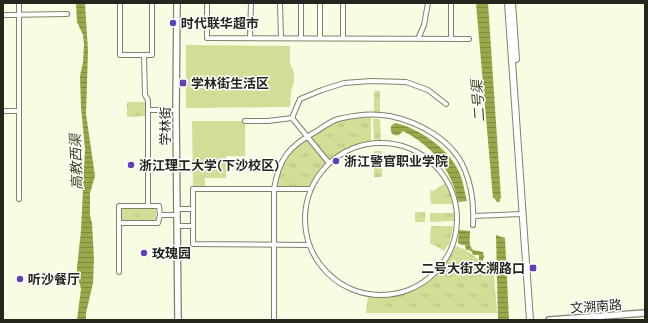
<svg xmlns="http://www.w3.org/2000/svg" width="648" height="323" viewBox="0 0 648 323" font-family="Karla,'Noto Sans SC',sans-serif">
	<defs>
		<pattern id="grass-tufts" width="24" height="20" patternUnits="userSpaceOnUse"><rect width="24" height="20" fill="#d2dd96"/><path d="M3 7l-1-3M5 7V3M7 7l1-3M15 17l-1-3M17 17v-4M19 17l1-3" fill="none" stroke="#b4be81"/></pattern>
		<pattern id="water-rules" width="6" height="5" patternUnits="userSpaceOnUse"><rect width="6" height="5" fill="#9ba84a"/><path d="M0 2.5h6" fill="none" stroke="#7e893d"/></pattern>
	</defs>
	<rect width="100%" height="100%" fill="#f7fce3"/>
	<!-- grass -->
	<path fill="url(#grass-tufts)" d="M374,91H380V112H374Z
		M127,102H145V116L127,117Z
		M371,115V144C345,145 321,166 311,189H274L276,173L295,145L337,120Z
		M373,119H380L381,140H374Z
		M374,151H382V177H374Z
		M445,183L451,196L453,204H431L430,190L433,191Z
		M124,208H153L156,210V219L153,221H125L121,219V211Z
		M415,212H425V222H415Z
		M430,213H454V221L430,222Z
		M431,226H453L450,242L444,251L434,245L430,244Z
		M453,245L466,250L482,262H493L497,313H366L368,295L389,296L410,290L428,279L443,264Z"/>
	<!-- garden -->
	<path fill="#d2dd96" d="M186,45L290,46V63L294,73V82L291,92L290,107L186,108Z
		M192,121H245V156H226V178H205V186H193Z"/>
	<!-- water -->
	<path fill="url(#water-rules)" d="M76,3H85L88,51L86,114L95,176L90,193V216L92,223L94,259L93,283L86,313V320H77L81,289L77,274V268L81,230L85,149L81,107L80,76L83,62L84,44L83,35L77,22Z
		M476,3H488L501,198H493Z
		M395,123C417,127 447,148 457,168C463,178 464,190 467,201L458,202C451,168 433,147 403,131L399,135C392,136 390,133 391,126Z
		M459,230L470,231C470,238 468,245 473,250L483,252L484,257L482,262L479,260V255H473L472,252L469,250H466L465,245H462L458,243Z
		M496,235L505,238L509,320H498Z"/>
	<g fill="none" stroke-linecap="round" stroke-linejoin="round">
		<!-- canal -->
		<path stroke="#9ba84a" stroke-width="4.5" d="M497,198L498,200"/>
		<defs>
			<path id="street" d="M120,3V55H144
				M207,3V38L469,39
				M280,3L281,38
				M301,3V38
				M320,3V38
				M451,3V39
				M3,15L67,14
				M250,38L251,3
				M343,38V3
				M418,39L424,25L428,3
				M148,110H176
				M3,111H19
				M292,118L329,163
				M245,121H268L292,118L300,99L322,90L344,83L371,81L406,82L428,90L446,104
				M305 219a76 76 0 1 1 152 0a76 76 0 1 1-152 0Z
				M19,199V3
				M148,206V100L145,95L144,55H152V3
				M177,209H193
				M474,216L523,214
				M119,223H158L160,215H177
				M177,226H193
				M309,245L193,244V189H311
				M119,272V206H159L160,215
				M274,320V189C279,158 289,146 317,131C323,127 331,121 338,119C354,115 374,113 390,116C419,122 452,140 464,168C472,186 474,207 473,225"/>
			<path id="secondary" d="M177,3L176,110L178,320
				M549,320L645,313"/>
			<path id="primary" d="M508,3L530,320
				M512,3L516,59"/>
		</defs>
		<!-- street casing -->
		<use href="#street" stroke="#7e826c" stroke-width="6"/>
		<!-- secondary casing -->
		<use href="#secondary" stroke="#7e826c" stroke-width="8"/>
		<!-- primary casing -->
		<use href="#primary" stroke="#7e826c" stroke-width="8"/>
		<!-- street -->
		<use href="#street" stroke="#fff" stroke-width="4"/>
		<!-- secondary -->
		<use href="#secondary" stroke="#fff" stroke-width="5.5"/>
		<!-- primary -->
		<use href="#primary" stroke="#fff" stroke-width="6"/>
	</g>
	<!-- markers -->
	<g fill="#623fb7" stroke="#fff" stroke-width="1.5">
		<circle cx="173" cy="23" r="4"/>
		<rect x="179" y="79" width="8" height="8" rx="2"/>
		<circle cx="336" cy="161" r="4"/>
		<circle cx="131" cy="165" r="4"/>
		<circle cx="144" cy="253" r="4"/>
		<rect x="529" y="264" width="8" height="8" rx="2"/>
		<circle cx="20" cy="279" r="4"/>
	</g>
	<g text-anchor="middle" stroke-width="3" stroke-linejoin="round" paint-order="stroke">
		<!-- poi labels -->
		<g font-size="13" font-weight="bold" fill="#25271e" stroke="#fff" text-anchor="start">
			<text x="181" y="28">时代联华超市</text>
			<text x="191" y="88">学林街生活区</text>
			<text x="344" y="166">浙江警官职业学院</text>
			<text x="139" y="170">浙江理工大学(下沙校区)</text>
			<text x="152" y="258">玫瑰园</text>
			<text x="525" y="273" text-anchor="end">二号大街文溯路口</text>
			<text x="28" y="284">听沙餐厅</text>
		</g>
		<!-- street labels -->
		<g font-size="13" fill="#25271e" stroke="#fff">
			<text transform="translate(165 126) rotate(-90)" y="5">学林街</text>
			<text transform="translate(596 306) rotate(-4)" y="5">文溯南路</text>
		</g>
		<!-- water labels -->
		<g font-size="14" font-style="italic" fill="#41471f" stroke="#fff">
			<text transform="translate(478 101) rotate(-94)" y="5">二号渠</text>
			<text transform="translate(76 162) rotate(-92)" y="5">高教西渠</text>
		</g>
	</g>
	<!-- border -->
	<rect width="648" height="323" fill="none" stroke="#25271e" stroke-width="8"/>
</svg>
